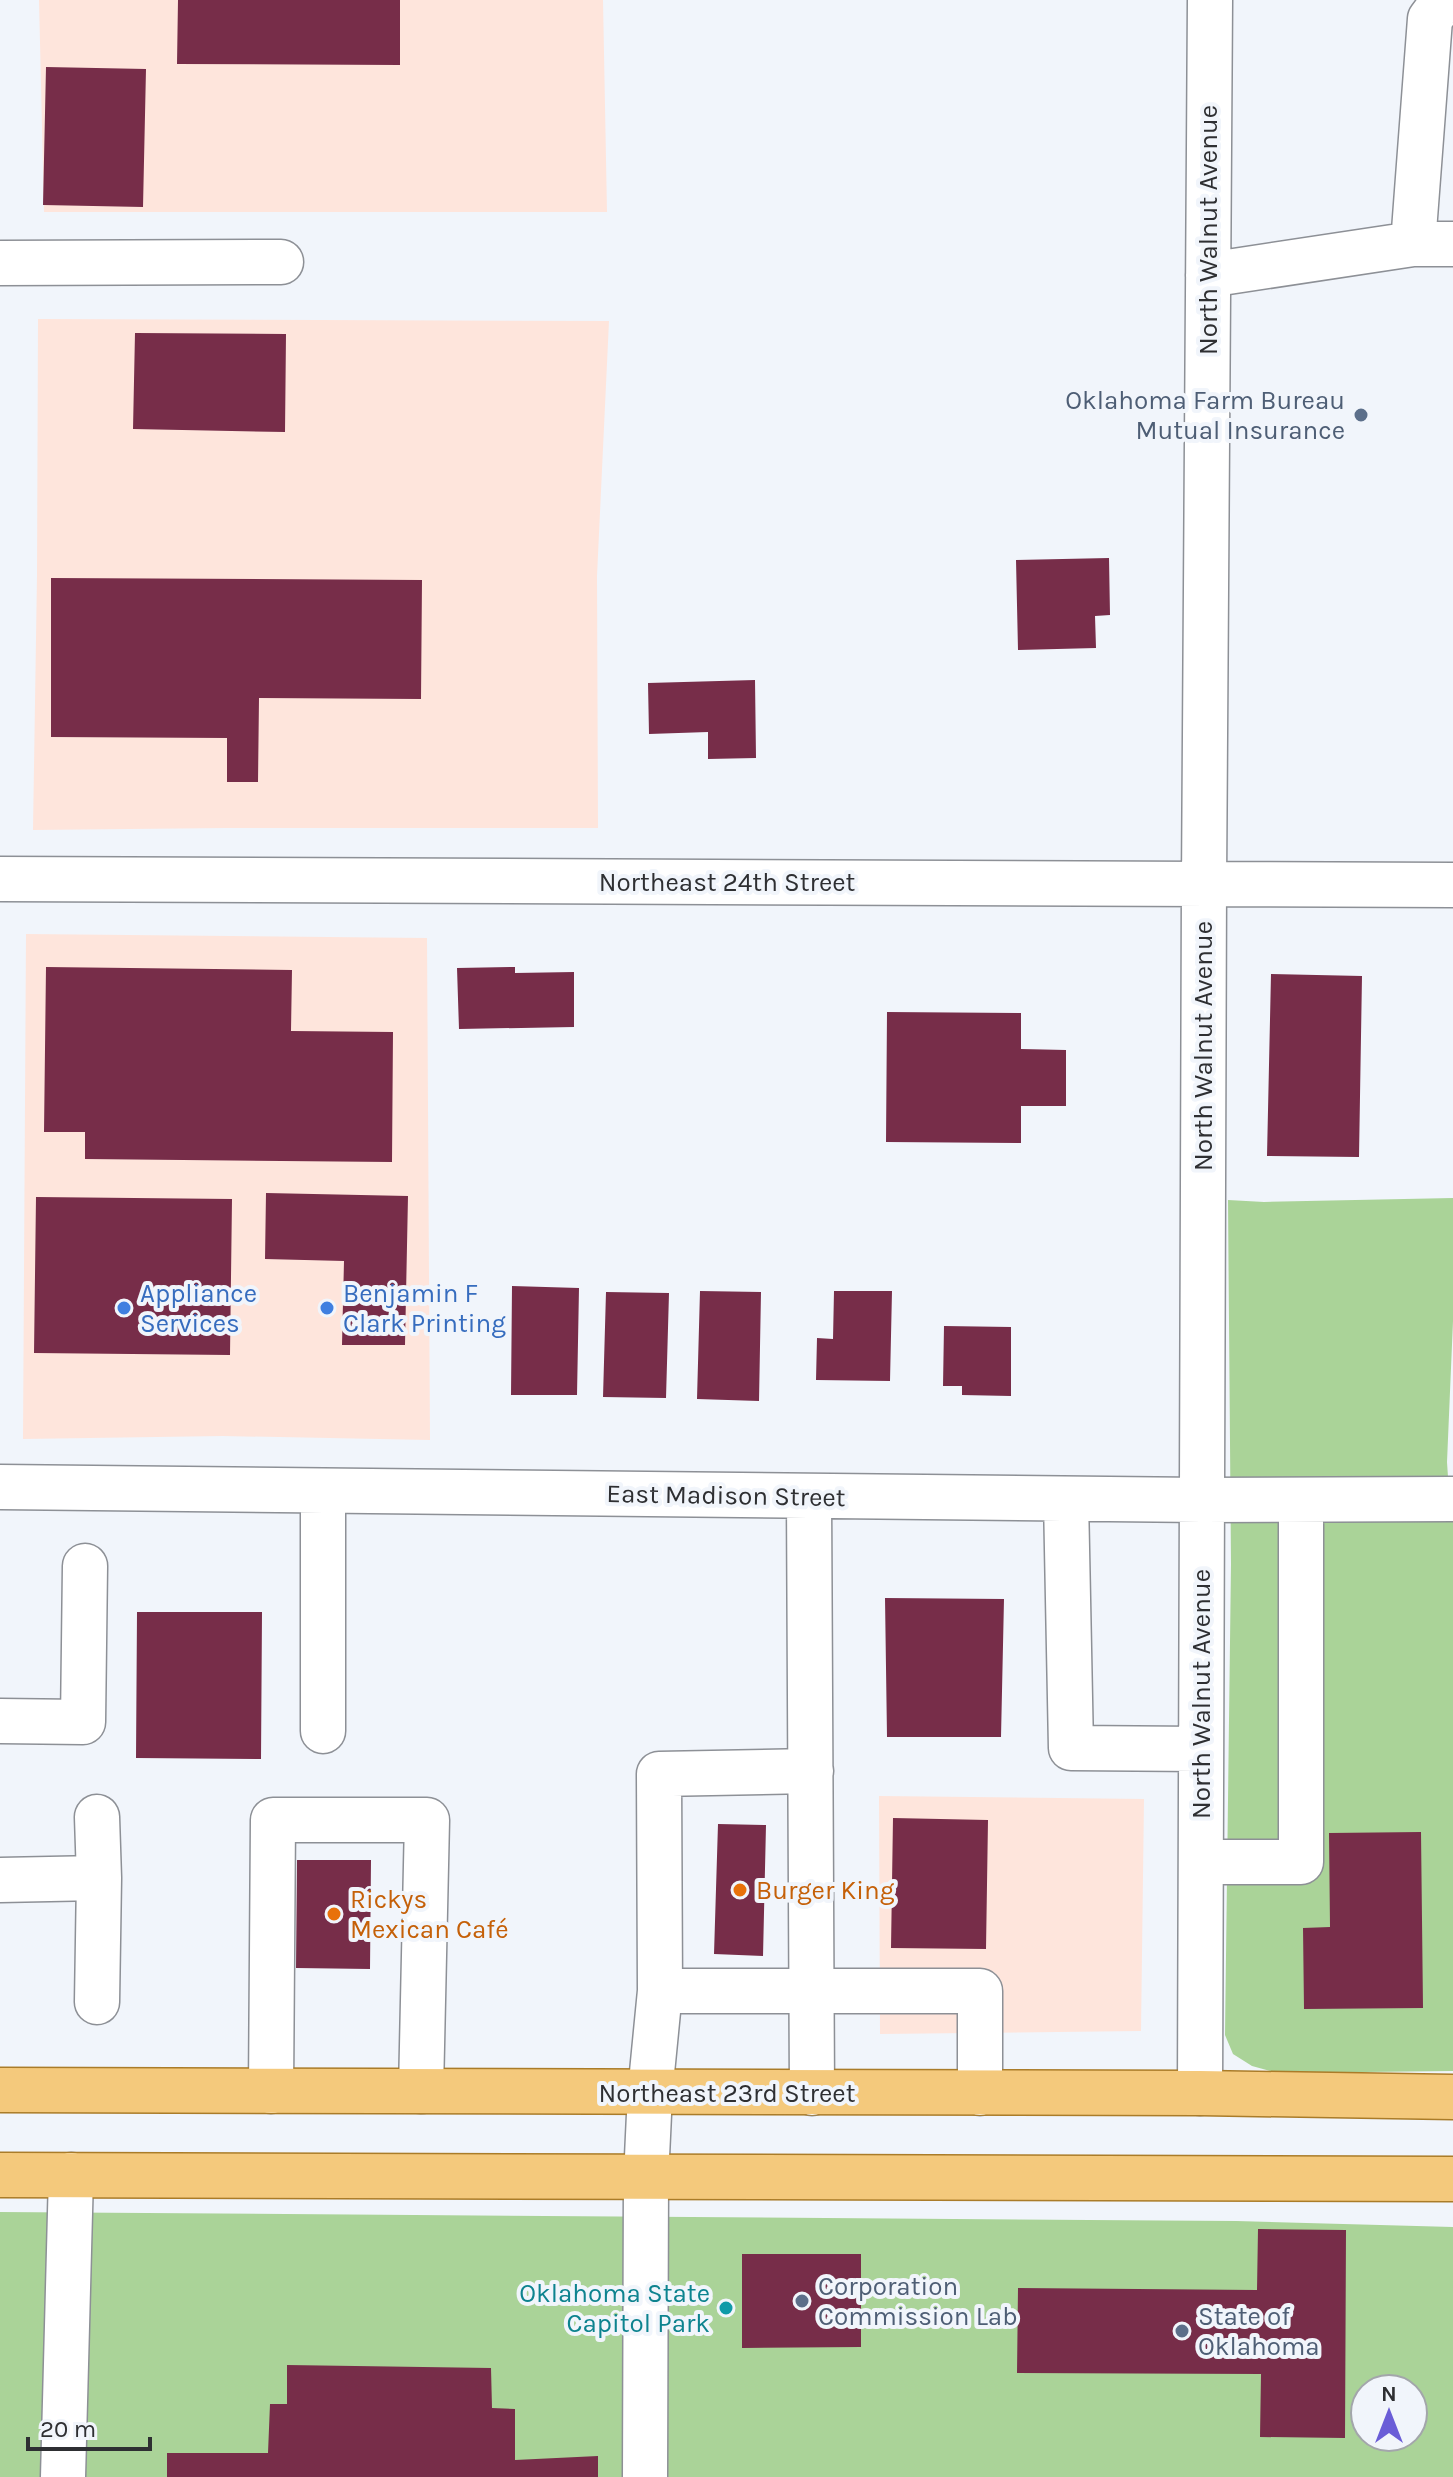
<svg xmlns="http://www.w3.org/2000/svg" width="1453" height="2477" viewBox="0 0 1453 2477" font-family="Karla,sans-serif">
	<rect width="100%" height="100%" fill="#f1f5fb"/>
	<!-- industrial -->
	<path fill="#fee5dc" d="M39,0H603L607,212H44Z
		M38,319L609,321L597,576L598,828H226L33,830L37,575Z
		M26,934L427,938L430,1440L223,1436L23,1439Z
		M879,1796L1144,1799L1141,2031L880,2034Z"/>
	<!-- green -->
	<path fill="#aad398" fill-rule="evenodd" d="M1453,1198V1321L1447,1462L1451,1522H1453V2071L1278,2073L1252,2066L1233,2054L1225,2035L1231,1564L1228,1200L1264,1202Z
		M0,2212L1236,2221L1453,2227V2477H0ZM1365,2389H1413V2437H1365Z"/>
	<!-- building -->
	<path fill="#772d49" d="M178,0H400V65L177,64Z
		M46,67L146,69L143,207L43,205Z
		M135,333L286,334L285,432L133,429Z
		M1109,558L1110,615L1095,616L1096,648L1018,650L1016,560Z
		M51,578L422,580L421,699L259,698L258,782H227V738L51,737Z
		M755,680L756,758L708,759V732L649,734L648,683Z
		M46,967L292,970L291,1031L393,1032L392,1162L85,1159V1132H44Z
		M515,967V973L574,972V1027L459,1029L457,968Z
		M1271,974L1362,976L1359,1157L1267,1156Z
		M887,1012L1021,1013V1049L1066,1050V1106H1021V1143L886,1142Z
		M266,1193L408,1196L405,1345H342L344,1261L265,1259Z
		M36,1197L232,1199L230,1355L34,1353Z
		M512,1286L579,1288L577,1395H511Z
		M700,1291L761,1292L759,1401L697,1399Z
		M834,1291H892L890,1381L816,1380L817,1338L833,1339Z
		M606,1292L669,1293L666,1398L603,1397Z
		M944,1326L1011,1327V1396L962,1395V1386H943Z
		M885,1598L1004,1599L1001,1737H887Z
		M137,1612H262L261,1759L136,1758Z
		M893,1818L988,1820L986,1949L891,1948Z
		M718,1824L766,1825L763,1956L714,1954Z
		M1421,1832L1423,2008L1304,2009L1303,1928L1330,1927L1329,1833Z
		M297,1860H371L370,1969L296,1968Z
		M1258,2229L1346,2230L1345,2438L1260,2437L1261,2374L1017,2373L1018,2288L1257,2290Z
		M742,2254H861V2347L742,2348Z
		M287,2365L491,2368L492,2408L515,2409V2460L598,2456V2477H167V2453H268L270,2404H287Z"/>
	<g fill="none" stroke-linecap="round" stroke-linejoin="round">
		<defs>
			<path id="minor" d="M1413,244L1430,19L1441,4L1448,0
				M0,263L281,262
				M1208,275L1413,244H1453
				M0,879L1453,885
				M0,1487L1202,1500L1453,1499
				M809,1496L812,2093
				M1066,1499L1071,1748L1201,1749
				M0,1721L83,1722L85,1566
				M323,1731V1491
				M97,1817L99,1878L97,2002
				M1201,1862H1301V1500
				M0,1880L99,1878
				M660,1991H980V2093
				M271,2091L273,1820H427L421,2091
				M1200,2093L1204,884L1210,0
				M63,2477L71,2175
				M645,2477L646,2178L650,2093L660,1991L659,1774L811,1771"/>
			<path id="major" d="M0,2090L1200,2093L1453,2097
				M0,2175L1453,2179"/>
		</defs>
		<!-- minor casing -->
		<use href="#minor" stroke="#8d9096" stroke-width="47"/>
		<!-- major casing -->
		<use href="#major" stroke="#aa7c29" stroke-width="47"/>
		<!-- minor -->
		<use href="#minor" stroke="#fff" stroke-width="44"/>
		<!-- major -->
		<use href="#major" stroke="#f4c97c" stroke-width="44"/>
	</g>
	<!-- markers -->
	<g fill="#5c6f8a" stroke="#f1f5fb" stroke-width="3">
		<circle cx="1361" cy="415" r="8"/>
		<circle cx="802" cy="2301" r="8"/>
		<circle cx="1182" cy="2331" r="8"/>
	</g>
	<g fill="#3f7fe0" stroke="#f1f5fb" stroke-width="3">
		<circle cx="124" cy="1308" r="8"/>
		<circle cx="327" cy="1308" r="8"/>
	</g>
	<g fill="#e8710a" stroke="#f1f5fb" stroke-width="3">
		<circle cx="740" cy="1890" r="8"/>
		<circle cx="334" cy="1914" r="8"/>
	</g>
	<circle fill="#0f9aa8" stroke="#f1f5fb" stroke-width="3" cx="726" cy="2308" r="8"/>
	<g text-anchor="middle" stroke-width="8" stroke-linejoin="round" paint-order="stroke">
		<!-- street labels -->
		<g font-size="26" fill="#2e2f32" stroke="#f1f5fb">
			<text transform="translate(1208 230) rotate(-90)" y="9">North Walnut Avenue</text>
			<text x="727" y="891">Northeast 24th Street</text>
			<text transform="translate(1203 1046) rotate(-90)" y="9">North Walnut Avenue</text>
			<text transform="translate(726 1495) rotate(1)" y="9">East Madison Street</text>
			<text transform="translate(1201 1694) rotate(-90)" y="9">North Walnut Avenue</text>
			<text x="727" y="2102">Northeast 23rd Street</text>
		</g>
		<!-- service labels -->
		<g font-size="26" fill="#4e5e75" stroke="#f1f5fb" text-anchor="start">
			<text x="1345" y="409" text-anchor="end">Oklahoma Farm Bureau<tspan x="1345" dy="30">Mutual Insurance</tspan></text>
			<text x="818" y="2295">Corporation<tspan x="818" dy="30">Commission Lab</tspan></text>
			<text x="1198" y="2325">State of<tspan x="1198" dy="30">Oklahoma</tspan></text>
		</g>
		<!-- shop labels -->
		<g font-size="26" fill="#366cbe" stroke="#f1f5fb" text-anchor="start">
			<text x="140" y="1302">Appliance<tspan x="140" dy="30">Services</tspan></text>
			<text x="343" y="1302">Benjamin F<tspan x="343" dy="30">Clark Printing</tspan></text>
		</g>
		<!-- food labels -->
		<g font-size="26" fill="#c56008" stroke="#f1f5fb" text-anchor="start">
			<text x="756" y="1899">Burger King</text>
			<text x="350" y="1908">Rickys<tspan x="350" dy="30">Mexican Café</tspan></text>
		</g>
		<!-- culture labels -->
		<g font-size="26" fill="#0d838f" stroke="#f1f5fb" text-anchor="end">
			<text x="710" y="2302">Oklahoma State<tspan x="710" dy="30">Capitol Park</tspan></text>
		</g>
	</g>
	<!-- north arrow -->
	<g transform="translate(1389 2413)"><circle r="38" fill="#f1f5fb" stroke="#a3a6ab" stroke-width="2"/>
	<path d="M0-6L14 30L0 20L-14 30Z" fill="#6a5dd7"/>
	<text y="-12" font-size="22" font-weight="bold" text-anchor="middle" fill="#2e2f32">N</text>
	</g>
	<!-- scale -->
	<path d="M28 2437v12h122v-12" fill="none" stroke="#2e2f32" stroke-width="4"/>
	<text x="40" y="2437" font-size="24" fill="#2e2f32" stroke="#f1f5fb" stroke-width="6" paint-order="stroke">20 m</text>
</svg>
